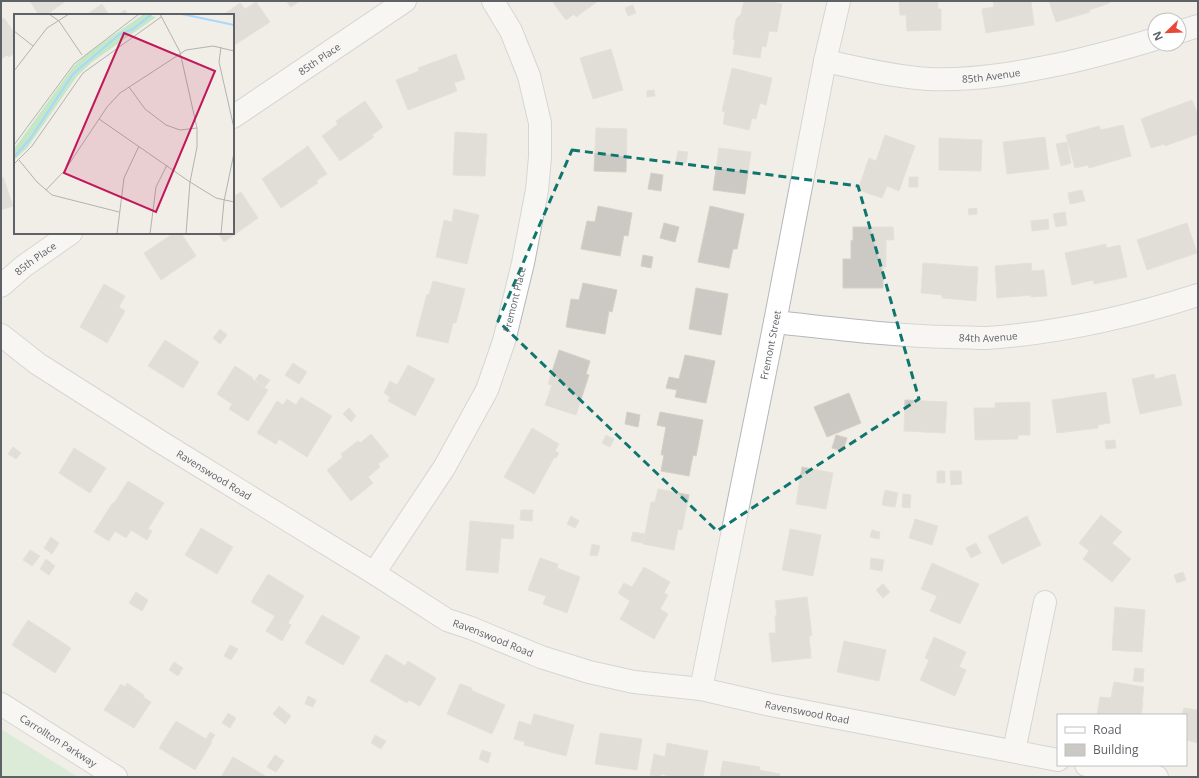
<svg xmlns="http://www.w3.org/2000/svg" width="1199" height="778" viewBox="0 0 1199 778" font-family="'Open Sans',sans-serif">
	<rect width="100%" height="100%" fill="#f0eee7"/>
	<!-- green -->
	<path fill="#c4e7c5" d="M1,729L78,777H1Z"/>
	<!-- building -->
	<path fill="#ccc9c4" stroke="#d5d0c5" d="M30,1H66L46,15H39Z
		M286,1H300L291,7Z
		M552,1H598L576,17L574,14L566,20Z
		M744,1H766L782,4L777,32L769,31L766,47L762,46L760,58L733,54L735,40L733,39L736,19L741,14Z
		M899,1H938V9H941V30L907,31L906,15H900Z
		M993,1H1031L1034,25L986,33L982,9L994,7Z
		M1049,1H1109L1110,3L1089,10L1090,12L1056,22Z
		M256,2L270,22L233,46V15H223L240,3L245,9Z
		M102,4L109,15H86Z
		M633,5L636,13L628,16L625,8Z
		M125,10L128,15H117Z
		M4,18L15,34V53L9,57L7,55L1,59V20Z
		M611,49L623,90L593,99L580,58Z
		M456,54L465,79L454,83L457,91L408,110L396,80L419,71L418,68Z
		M732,68L772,78L766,105L760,103L756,119L752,118L749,130L723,124L725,112L722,111Z
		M654,90L655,96L647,97V91Z
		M1192,100L1198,115V134L1165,146L1164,144L1151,148L1141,119Z
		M365,101L383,127L372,135L374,137L340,161L322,136L338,124L336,121Z
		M1123,125L1131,156L1089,168L1088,165L1075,168L1066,135L1099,126L1101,130Z
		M596,128L627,129L626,172L594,171Z
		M455,132L487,134L485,176L453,175Z
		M885,135L915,146L899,191L887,186L882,198L858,190L869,158L876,161Z
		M1045,137L1049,169L1007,174L1003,142Z
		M939,138L982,140L981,171L939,170Z
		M1067,142L1071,163L1061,166L1056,144Z
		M308,146L327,174L316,181L318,183L281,208L262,179Z
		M719,148L751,152L745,194L713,190Z
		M678,151L688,152L686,163L676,161Z
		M651,173L663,175L661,191L648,189Z
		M3,177L13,206L1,210V178Z
		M909,177H918V187H909Z
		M1082,190L1085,201L1070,204L1068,193Z
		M241,192L258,218L224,242L218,233H233V197Z
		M598,206L632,213L628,236L624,235L620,256L581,249L587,221L595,222Z
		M710,206L744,214L737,249H733L729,268L698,262Z
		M977,208V214L969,215L968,209Z
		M454,209L479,215L467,264L436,257L444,220L452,222Z
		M1065,212L1067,225L1056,227L1053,214Z
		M1048,219L1049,229L1032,231L1031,221Z
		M664,223L679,227L675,242L660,238Z
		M1187,223L1197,253L1147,270L1137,240Z
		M853,227H893L894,240H886V267H883V288H843V259H851V240L853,241Z
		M174,233H181L196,256L161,280L144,253Z
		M1106,244V248L1120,245L1127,277L1094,284L1093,280L1072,285L1065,253Z
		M643,255L653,257L651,268L641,266Z
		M923,263L978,267L976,301L942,298V295L921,293Z
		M1031,263L1032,271L1044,270L1047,296L1031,297V295L997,298L995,266Z
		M433,281L465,289L456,323H453L448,343L416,336L427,294L429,295Z
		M583,283L617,290L612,312L609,311L605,334L566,327L571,299L579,300Z
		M104,284L125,296L119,307L125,311L107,343L80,327Z
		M696,288L728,294L721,335L689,329Z
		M220,329L227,335L220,344L213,338Z
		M165,340L199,362L183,388L148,366Z
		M559,350L590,361L586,374L589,375L576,415L545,405L552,385L548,384Z
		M685,355L715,361L706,403L675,397L677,390L666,388L669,377L679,379Z
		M293,363L307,372L299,384L285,375Z
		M408,365L435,379L415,416L388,401L390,397L384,393L390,381L397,385Z
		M235,366L253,378L252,379L268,390L248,421L229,409L232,404L217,394Z
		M260,374L270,380L265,387L255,380Z
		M1154,374L1155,379L1175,374L1182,405L1140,414L1132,379Z
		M1106,392L1110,423L1098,425V428L1057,433L1052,400Z
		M849,393L861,423L827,437L814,407Z
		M301,397L332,416L307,457L279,439L276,444L257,433L277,401L283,405L287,399L296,405Z
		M905,400L947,402L945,433L904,431Z
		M1030,402V435H1018V439L975,440L974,408H995V403Z
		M349,408L356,416L351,422L343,414Z
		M627,412L640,415L638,427L625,424Z
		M660,412L703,420L696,456L693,455L689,476L661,471L664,455H661L666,427L657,425Z
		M532,428L559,444L555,451L559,453L556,458H554L534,494L504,477Z
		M371,434L389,456L378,464L380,467L368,477L373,483L351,501L327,470L343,457L341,454L358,441L360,443Z
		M606,435L614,439L610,447L602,443Z
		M836,435L847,438L843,451L832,448Z
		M1115,440L1116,448L1106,449L1105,441Z
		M13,447L21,453L16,459L8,454Z
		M74,448L106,468L90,493L59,473Z
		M802,467L833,473L826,509L796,504Z
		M937,471H945V483H937Z
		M950,471H961L962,484L951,485Z
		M128,481L164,503L148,529L152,531L147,540L131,530L126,538L115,531L109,541L94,532L112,504L115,502Z
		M658,489L689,495L682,530L678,529L674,550L643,544L651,502H655Z
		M885,490L898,493L895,507L882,505Z
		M903,494L911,495L910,508L902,507Z
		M521,510H533L532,521L520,520Z
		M1101,515L1122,532L1112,543L1131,559L1112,582L1083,559L1089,551L1079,543Z
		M571,516L579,521L575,528L567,524Z
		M1027,516L1041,545L1002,564L988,536Z
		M915,519L938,526L932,545L909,538Z
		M470,521L514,525L513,539L501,538L498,573L466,570Z
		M201,528L233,547L217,574L185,555Z
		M790,529L821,535L813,576L782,570Z
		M872,530L880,532L879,539L870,537Z
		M633,532L645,534L643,543L631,541Z
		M51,537L59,543L52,554L44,548Z
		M976,543L981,553L971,558L966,548Z
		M592,544L600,546L597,556L590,555Z
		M30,550L40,556L32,566L23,560Z
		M540,558L558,564L557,568L580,577L567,613L543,604L546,596L528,590Z
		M871,558L884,560L882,571L870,569Z
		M46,559L55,566L49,575L40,569Z
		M932,563L979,584L960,624L930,611L937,596L921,589Z
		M644,567L670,582L664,593L668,595L660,609L668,614L654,639L620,619L630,601L618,593L624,583L632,587Z
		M1183,572L1186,580L1177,583L1174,575Z
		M268,574L304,596L288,623L291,625L282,641L266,631L275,616L251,602Z
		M883,584L890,592L883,598L876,590Z
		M136,592L148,600L142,611L129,603Z
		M807,597L812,635L809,636L811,658L772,662L769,633H776L775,616H777L775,601Z
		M1115,607L1145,610L1142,652L1112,650Z
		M322,615L360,637L343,665L305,643Z
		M28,620L71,648L55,673L12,645Z
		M934,637L966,652L959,667L966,670L955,696L920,680L929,660L925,658Z
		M844,641L886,650L879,681L837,672Z
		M230,645L238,649L231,660L224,656Z
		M386,654L405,666L408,661L436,678L420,706L409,700L407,703L370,681Z
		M174,662L183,668L178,676L169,670Z
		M1135,668L1144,669L1143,682L1133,681Z
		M1114,682L1144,687L1142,703H1143L1141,715H1097L1100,697L1111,698Z
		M127,683L144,695L143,697L151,702L134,728L104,710L121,684L125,687Z
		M460,684L472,688L471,690L505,705L492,734L447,714Z
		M308,696L316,700L313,707L305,704Z
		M279,706L291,716L285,724L273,714Z
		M1184,708L1198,710V743L1186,740V715H1182Z
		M228,713L236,718L230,728L222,723Z
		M534,714L574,725L566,756L524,745L525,742L514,739L519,721L531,725Z
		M176,721L206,739L210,732L215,735L211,741L212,742L195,770L159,748Z
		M600,733L642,739L637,770L595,764Z
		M375,735L386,741L381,749L371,743Z
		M667,743L708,751L703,777H675L661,774L660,777L650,775L654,754L665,757Z
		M482,750L491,753L488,763L479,759Z
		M275,755L284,761L276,772L267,767Z
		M233,757L267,777H221Z
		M723,761L760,767L759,770L780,774L779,777H720Z"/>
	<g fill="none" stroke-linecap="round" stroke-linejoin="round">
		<defs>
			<g id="minor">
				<path d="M1179,32L1198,26"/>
				<path id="s1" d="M825,61C858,68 895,77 929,79C977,81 1023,72 1070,62C1099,55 1127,48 1155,39"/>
				<path id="s2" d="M233,117L405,1"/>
				<path id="s3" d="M1,286L24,266L71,233"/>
				<path id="s4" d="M775,322C833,328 892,336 950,337C962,337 975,338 987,338C1059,333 1130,317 1198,295"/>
				<path id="s5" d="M1,335L38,364L164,444L374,573L447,620L471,628L541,657L589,672L634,682L701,689L771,705L1058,760"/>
				<path id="s6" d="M374,573L444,468L487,390L504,341L523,263L537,190L540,157V123L529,76L511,31L493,1"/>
				<path id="s7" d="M701,689L775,322L825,61L839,1"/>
				<path id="s8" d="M1,704L116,777"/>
				<path d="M1014,751L1045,602"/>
				<path d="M1086,765L1157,777"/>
			</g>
		</defs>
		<!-- minor casing -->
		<use href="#minor" stroke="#b4b7bb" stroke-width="24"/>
		<!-- minor -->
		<use href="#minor" stroke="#fff" stroke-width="22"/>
	</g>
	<!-- marked area -->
	<path d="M0 0H1199V778H0ZM572,150L858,186L919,399L717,531L498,321Z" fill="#f0eee7" fill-opacity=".55" fill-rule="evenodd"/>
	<path fill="none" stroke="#0f766e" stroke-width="3" stroke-dasharray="8 5" stroke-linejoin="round" d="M572,150L858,186L919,399L717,531L498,321Z"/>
	<g text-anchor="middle" stroke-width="3" stroke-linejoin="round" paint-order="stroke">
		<!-- street labels -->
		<g font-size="10" fill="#5e6267" stroke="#fff">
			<text dy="4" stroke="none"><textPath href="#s2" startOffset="104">85th Place</textPath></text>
			<text dy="4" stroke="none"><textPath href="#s1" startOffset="168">85th Avenue</textPath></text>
			<text dy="4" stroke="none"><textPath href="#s3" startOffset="44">85th Place</textPath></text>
			<text dy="4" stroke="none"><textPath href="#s6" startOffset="310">Fremont Place</textPath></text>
			<text dy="4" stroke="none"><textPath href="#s4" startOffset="214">84th Avenue</textPath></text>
			<text dy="4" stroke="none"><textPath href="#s7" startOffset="351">Fremont Street</textPath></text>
			<text dy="4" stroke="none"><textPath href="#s5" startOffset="255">Ravenswood Road</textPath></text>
			<text dy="4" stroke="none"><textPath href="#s5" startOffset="579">Ravenswood Road</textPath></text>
			<text dy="4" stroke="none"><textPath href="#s5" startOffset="903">Ravenswood Road</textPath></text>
			<text dy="4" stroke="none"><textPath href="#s8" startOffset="68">Carrollton Parkway</textPath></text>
		</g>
	</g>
	<!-- overview -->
	<g transform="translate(14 14)">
		<rect width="220" height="220" fill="#f0eee7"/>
		<path d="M130,0L142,3L78,48L63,62L13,134L0,146V135L59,53L75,38Z" fill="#c4e7c5"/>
		<path fill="none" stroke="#aad7fd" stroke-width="2" d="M168,0L220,11M0,143L16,125L59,60L106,20L119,15L138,0"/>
		<path fill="none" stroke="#b2b2b0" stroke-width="1" d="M35,0L45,7L68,41M146,0L166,38L183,114V133L176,168L172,220M0,17L19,32M207,33L205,48L220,114M0,57L33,14L55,0M115,73L131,95L152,111L166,116L183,114M85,105L176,168L202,184L220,188M0,131L60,50L125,0M5,146L23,168L38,181L105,198M0,150L18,132L69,59L147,3M32,176L51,156L93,93L106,79L172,36L199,32L220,37M103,220L110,164L125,132M136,220L142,173L153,151M207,220L210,187L220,139"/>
		<path fill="#c2185b" fill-opacity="0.15" stroke="#c2185b" stroke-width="2" d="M110,19L201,57L142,198L50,159Z"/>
		<rect width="220" height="220" fill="none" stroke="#5e6267" stroke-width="2"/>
	</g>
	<!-- border -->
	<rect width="1199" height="778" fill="none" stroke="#5e6267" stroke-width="4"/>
	<!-- legend -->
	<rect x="1057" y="714" width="130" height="52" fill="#ffffff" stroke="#bfc0c2"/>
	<rect x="1065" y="727" width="20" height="6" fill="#ffffff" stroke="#bfc0c2"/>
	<text x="1093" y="734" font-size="12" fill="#5e6267">Road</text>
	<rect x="1065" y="744" width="20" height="12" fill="#ccc9c4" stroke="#bfc0c2"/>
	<text x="1093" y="754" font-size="12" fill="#5e6267">Building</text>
	<!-- north arrow -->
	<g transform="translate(1167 32) rotate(247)"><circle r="19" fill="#ffffff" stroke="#bfc0c2"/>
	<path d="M0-3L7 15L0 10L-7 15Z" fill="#e64937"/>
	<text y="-6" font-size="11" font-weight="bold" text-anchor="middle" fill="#5e6267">N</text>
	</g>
</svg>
